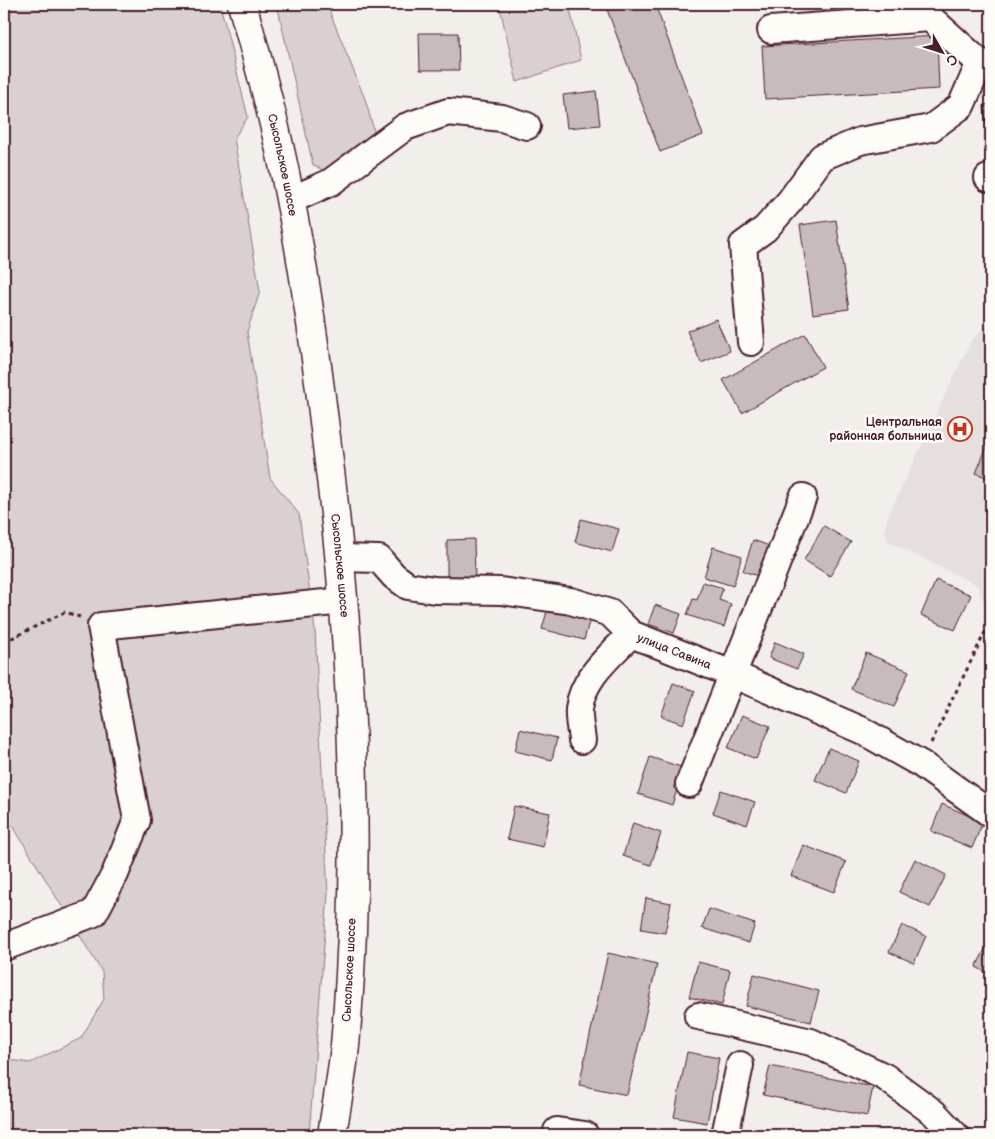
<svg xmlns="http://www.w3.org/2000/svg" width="995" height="1139" viewBox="0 0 995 1139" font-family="'Balsamiq Sans',sans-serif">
	<rect width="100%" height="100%" fill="#f2efeb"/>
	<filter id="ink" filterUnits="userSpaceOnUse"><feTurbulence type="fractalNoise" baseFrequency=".02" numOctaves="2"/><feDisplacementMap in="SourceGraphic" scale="10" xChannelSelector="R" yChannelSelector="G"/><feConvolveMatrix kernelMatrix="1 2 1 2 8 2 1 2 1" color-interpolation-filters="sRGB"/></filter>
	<g filter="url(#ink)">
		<!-- built -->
		<path fill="#e5dfdd" d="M991,325V608L982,598L977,585L889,542L884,531L888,516L971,341L985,327Z"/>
		<!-- green -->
		<path fill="#d9d0cf" stroke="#92787d" d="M4,4H220L248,117L234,138L260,291L247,332L270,478L299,514L315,630L328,894L309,1135H4V1059L30,1063L81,1038L104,999L102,972L11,823L4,819Z
			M277,4H331L329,10L365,99L375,134L325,171L313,165Z
			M499,4H569L581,60L517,82Z"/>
		<!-- building -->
		<path fill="#c8bbbb" stroke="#4a1f2b" d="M605,4H655L703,135L660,152Z
			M419,33H458L459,70H420Z
			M937,36L939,89L765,99L762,46Z
			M596,91L600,125L567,128L563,95Z
			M991,104V150L989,151L984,105Z
			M836,220L849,309L813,314L800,225Z
			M716,319L730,351L701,363L687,331Z
			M805,334L823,367L742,413L723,380Z
			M991,437V479L976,473Z
			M581,519L619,529L612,552L575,542Z
			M824,526L851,542L830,576L804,560Z
			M474,539L475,578H447V540Z
			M753,540L772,547L761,577L743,571Z
			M713,547L742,556L733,586L704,577Z
			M936,580L971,595L955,630L921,615Z
			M703,582L723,588L719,600L731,604L724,627L687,615L693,599L697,600Z
			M549,604L591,615L584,640L542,629Z
			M655,605L681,614L674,633L648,624Z
			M775,642L804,654L797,669L769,658Z
			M866,653L909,671L894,707L851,689Z
			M673,683L695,691L683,724L661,716Z
			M742,715L770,726L756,759L728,748Z
			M520,729L557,738L552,760L515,751Z
			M829,748L859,761L846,793L815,780Z
			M650,757L684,768L672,805L638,794Z
			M721,790L755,802L747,825L713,813Z
			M942,804L983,822L972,848L931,831Z
			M514,806L550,813L543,847L507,839Z
			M633,823L661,833L651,865L623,856Z
			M803,845L846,862L834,892L791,876Z
			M915,859L946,875L930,907L899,892Z
			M646,898L671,903L665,933L641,929Z
			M709,909L755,924L749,943L702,928Z
			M902,925L926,936L914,963L889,952Z
			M991,938V975L976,967Z
			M608,953L657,964L627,1095L579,1085Z
			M698,962L730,970L722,1005L689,997Z
			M754,974L819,991L811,1022L746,1006Z
			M687,1052L719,1058L707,1123L674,1117Z
			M770,1066L873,1087L867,1116L763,1095Z"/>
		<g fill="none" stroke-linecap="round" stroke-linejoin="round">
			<defs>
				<g id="minor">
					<path d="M771,30L930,18L980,63L991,64"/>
					<path d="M988,178L991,177"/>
					<path d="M291,200L331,182L405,127L448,112L502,118L527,126"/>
					<path d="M751,342L743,245L765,229L790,201L822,157L860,141L931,128L961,106L980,63"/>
					<path id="s1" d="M341,558L379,559L394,576L408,586L435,590L501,591L571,601L610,613L631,634L732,674L861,730L921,764L991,814"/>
					<path d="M582,740C581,730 578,719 579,709C582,678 611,655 631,634"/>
					<path d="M689,784L803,497"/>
					<path d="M4,947L94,913L115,874L137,820L101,626L344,601"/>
					<path d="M698,1016L811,1042L885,1077L934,1113L955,1135"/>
					<path d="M557,1135V1131L585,1135"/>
					<path d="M725,1135L740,1065"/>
				</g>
				<g id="highway">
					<path id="s2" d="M242,4C260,68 278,133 290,199C307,283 318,369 328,454C352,646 362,840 346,1033C344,1067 337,1101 332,1135"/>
				</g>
			</defs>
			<!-- minor casing -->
			<use href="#minor" stroke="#4a1f2b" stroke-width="30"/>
			<!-- highway casing -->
			<use href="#highway" stroke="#4a1f2b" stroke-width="31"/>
			<!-- path -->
			<path stroke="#4a1f2b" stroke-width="3" stroke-dasharray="4 4" stroke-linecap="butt" d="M4,642L65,612L80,617
				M931,743L991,620"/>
			<!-- minor -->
			<use href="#minor" stroke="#fdfcf7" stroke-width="26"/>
			<!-- highway -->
			<use href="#highway" stroke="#fdfcf7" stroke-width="28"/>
		</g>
	</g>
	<!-- icons -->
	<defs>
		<symbol id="hospital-ring" viewBox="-11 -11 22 22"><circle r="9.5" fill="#fdfcf7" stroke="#c8321e" stroke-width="1.5"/><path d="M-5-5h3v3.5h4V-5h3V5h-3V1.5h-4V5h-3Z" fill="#c8321e"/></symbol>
	</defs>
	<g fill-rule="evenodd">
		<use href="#hospital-ring" x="946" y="415" width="28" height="28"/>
	</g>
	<g text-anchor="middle" stroke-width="5" stroke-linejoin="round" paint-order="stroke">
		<!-- street labels -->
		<g font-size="12" fill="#4a1f2b" stroke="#fdfcf7">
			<text dy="4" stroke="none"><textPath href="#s2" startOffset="166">Сысольское шоссе</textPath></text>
			<text dy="4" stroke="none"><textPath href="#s2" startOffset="571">Сысольское шоссе</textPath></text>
			<text dy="4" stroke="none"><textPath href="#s1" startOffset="359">улица Савина</textPath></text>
			<text transform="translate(349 970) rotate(-87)" y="4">Сысольское шоссе</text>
		</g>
		<!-- poi labels -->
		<g font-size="12" font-weight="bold" fill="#4a1f2b" stroke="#fdfcf7" text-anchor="end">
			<text x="942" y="426">Центральная<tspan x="942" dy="14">районная больница</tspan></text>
		</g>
	</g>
	<!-- margin -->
	<rect width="995" height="1139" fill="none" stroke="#fdfcf7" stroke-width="20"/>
	<rect x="10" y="10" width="975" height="1119" fill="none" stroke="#4a1f2b" stroke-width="2" filter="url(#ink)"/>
	<!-- north arrow -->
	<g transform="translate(942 52) rotate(129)" stroke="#fdfcf7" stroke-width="4" paint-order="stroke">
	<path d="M0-4L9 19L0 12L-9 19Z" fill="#4a1f2b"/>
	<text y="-8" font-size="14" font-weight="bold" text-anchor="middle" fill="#4a1f2b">С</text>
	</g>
</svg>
